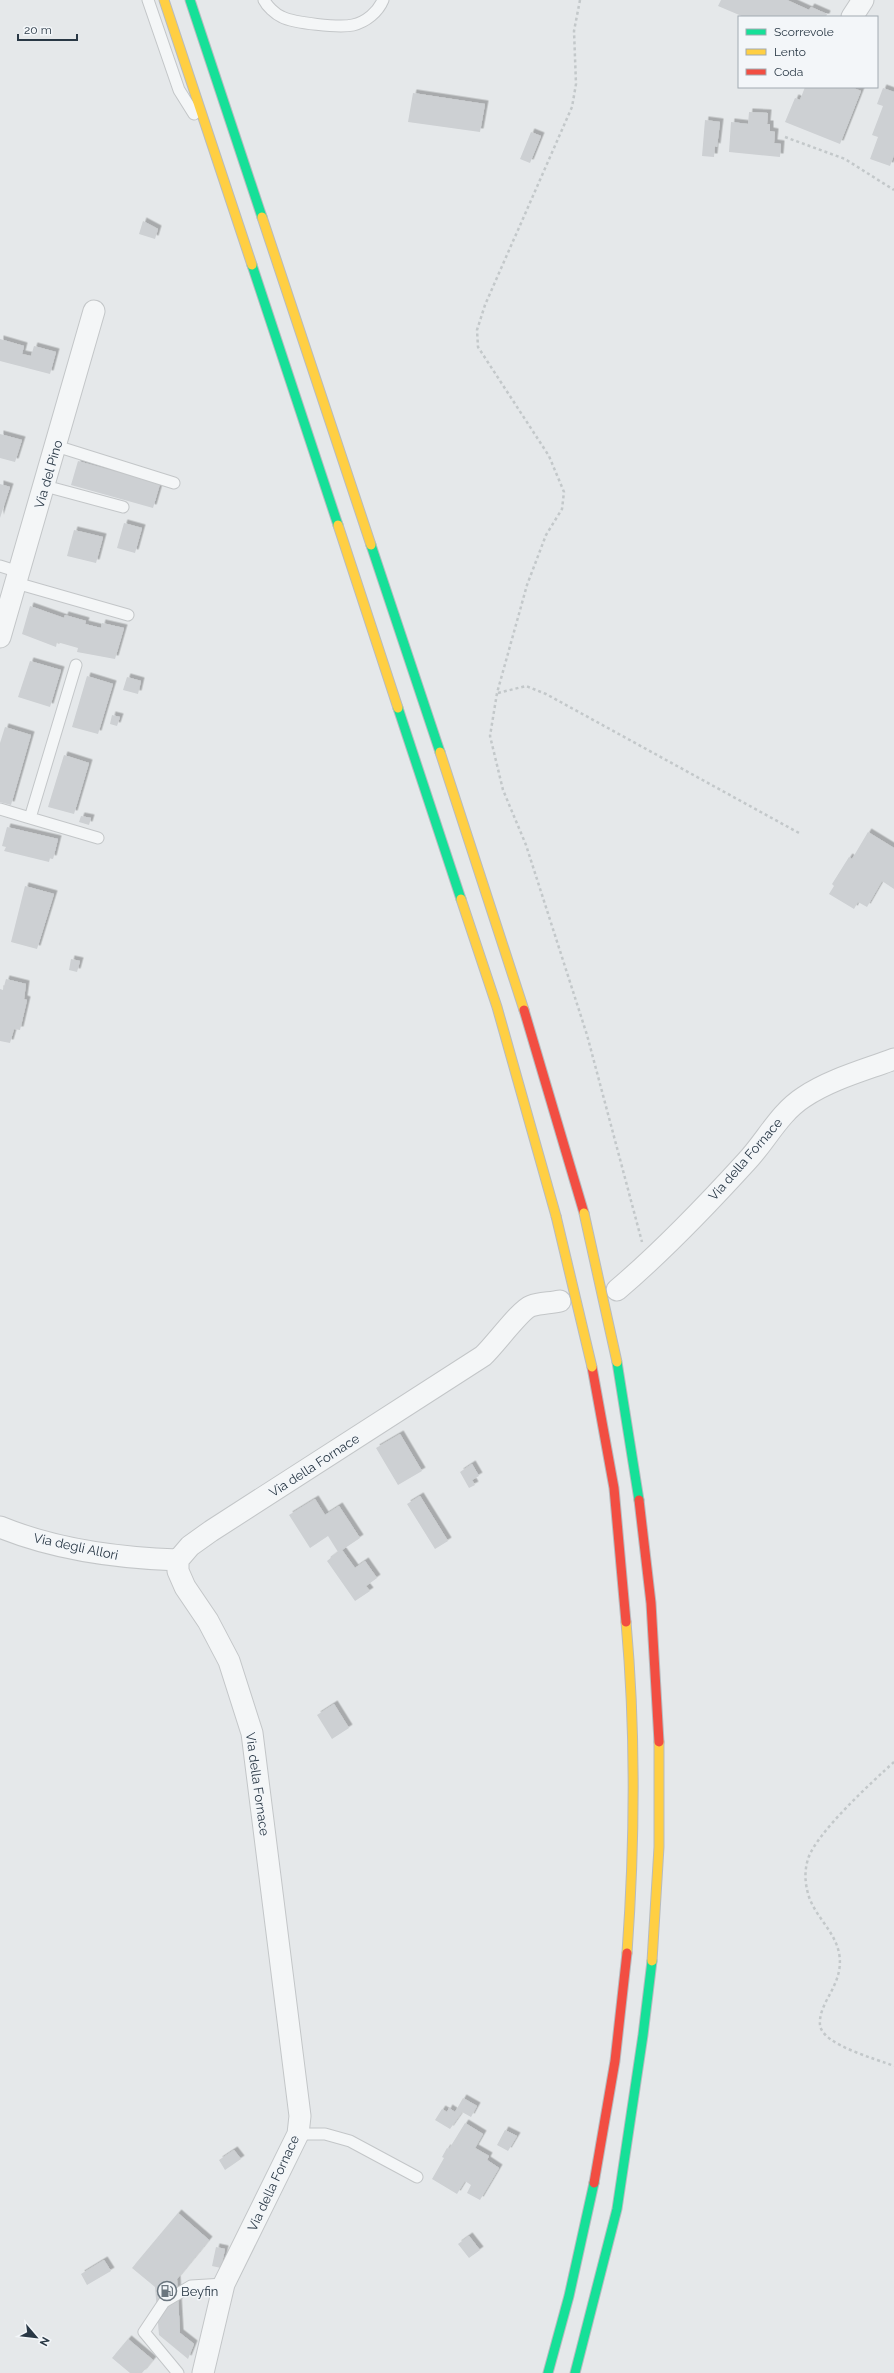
<svg xmlns="http://www.w3.org/2000/svg" width="894" height="2373" viewBox="0 0 894 2373" font-family="Raleway,sans-serif">
	<defs>
		<filter id="shadow"><feDropShadow dx="3.5" dy="-3.5" stdDeviation="0" flood-color="#0004"/></filter>
	</defs>
	<rect width="100%" height="100%" fill="#e5e8ea"/>
	<!-- building -->
	<path fill="#cdd0d3" filter="url(#shadow)" d="M721,0H787L809,10L811,7L827,14L826,17H744L718,6Z
		M805,87H851L861,91L840,144L785,122L795,98L800,100Z
		M883,88L894,92V155L890,166L870,159L878,137L872,135L883,106L877,104Z
		M413,93L485,104L480,132L408,122Z
		M749,112L768,113L767,124H770V131L775,132L774,143L781,144L780,157L729,152L731,122L748,124Z
		M705,120L720,122L717,147L715,146L714,157L702,156Z
		M531,132L541,136L530,163L520,159Z
		M143,221L158,229L155,239L139,234Z
		M0,339L24,346L22,354L31,356L34,346L56,352L50,374L0,361Z
		M0,434L22,440L15,462L0,458Z
		M78,461L160,484L153,508L71,485Z
		M0,484L10,487L0,518Z
		M124,523L142,528L135,553L117,548Z
		M74,530L103,537L96,563L67,556Z
		M30,606L64,618L65,615L86,621L85,624L101,628L102,623L124,628L115,659L77,652L78,648L57,642L56,647L22,634Z
		M30,661L61,670L50,707L18,697Z
		M87,676L113,684L98,734L72,727Z
		M127,677L141,681L138,694L123,690Z
		M112,715L120,717L117,726L110,724Z
		M5,727L31,735L11,805L0,802V743Z
		M64,755L89,763L74,814L48,807Z
		M81,816L91,818L89,825L79,822Z
		M7,827L58,839L53,859L50,858L49,862L4,851L6,847L2,846Z
		M868,832L894,848V889L882,881L867,907L858,902L854,909L829,894L834,886L832,884L849,857L852,859Z
		M25,886L54,894L37,949L11,942Z
		M71,959L80,961L77,972L69,970Z
		M6,979L26,984L24,999L27,1000L20,1030L14,1029L10,1043L0,1041V989L3,990Z
		M400,1434L422,1471L398,1485L376,1448Z
		M472,1464L479,1476L472,1480L475,1485L469,1488L460,1472Z
		M420,1496L448,1541L435,1549L407,1504Z
		M315,1499L325,1515L339,1506L360,1538L342,1550L355,1568L365,1561L377,1578L366,1586L370,1591L355,1601L327,1561L338,1552L328,1536L310,1548L289,1515Z
		M334,1704L349,1728L332,1739L317,1715Z
		M463,2098L477,2106L471,2117L462,2112L450,2129L435,2120L442,2109L447,2112L449,2108L455,2112Z
		M465,2123L483,2134L475,2148L489,2156L487,2160L499,2168L480,2200L467,2193L471,2185L465,2181L457,2194L432,2179L444,2158L442,2157L447,2148L449,2149Z
		M505,2130L517,2136L508,2151L497,2145Z
		M234,2150L241,2159L225,2170L219,2160Z
		M178,2213L209,2240L177,2279L180,2333L194,2344L188,2359L159,2335L155,2287L132,2268Z
		M469,2236L480,2250L469,2258L458,2244Z
		M216,2247L225,2249L221,2268L212,2266Z
		M104,2260L111,2271L87,2285L81,2274Z
		M128,2339L153,2360L142,2373H130L112,2358Z"/>
	<g fill="none" stroke-linecap="round" stroke-linejoin="round">
		<defs>
			<path id="lane" d="M148,0L179,90L194,114
				M264,0C267,6 275,14 282,17C294,23 339,28 353,25C366,22 378,12 383,0
				M56,446L174,483
				M45,486L123,507
				M0,566L19,572
				M16,583L128,615
				M0,809L30,818L76,665
				M30,818L98,838
				M298,2134H325L350,2141L417,2177
				M178,2373L144,2332L164,2302L191,2286L224,2284"/>
			<path id="street" d="M852,17L863,0
				M0,637L94,311
				M617,1290C663,1251 705,1207 746,1162C766,1141 779,1113 804,1097C831,1079 865,1070 894,1059
				M0,1527C56,1550 118,1558 178,1560
				M203,2373L224,2284L298,2134L300,2116L252,1733L229,1661L208,1621L185,1587L178,1571V1560L190,1546L211,1531L483,1356C495,1345 520,1310 531,1306C539,1303 551,1303 560,1301"/>
			<path id="fast" d="M190,0L262,217
				M252,265L338,525
				M371,545L440,752
				M398,708L461,899
				M617,1362L639,1500
				M548,2373L569,2296L594,2183
				M575,2373L617,2209L643,2035L652,1961"/>
			<path id="slow" d="M164,0L252,265
				M262,217L371,545
				M338,525L398,708
				M440,752L524,1010
				M461,899L497,1007L556,1216
				M626,1622C636,1733 635,1842 627,1953
				M652,1961L659,1847V1742"/>
			<path id="jam" d="M524,1010L584,1213
				M592,1367L614,1488L626,1622
				M639,1500L651,1603L659,1742
				M594,2183L615,2061L627,1953"/>
		</defs>
		<!-- lane casing -->
		<use href="#lane" stroke="#c3c6c8" stroke-width="13"/>
		<!-- street casing -->
		<use href="#street" stroke="#c3c6c8" stroke-width="23"/>
		<!-- fast casing -->
		<use href="#fast" stroke="#b7bbbf" stroke-width="11"/>
		<!-- slow casing -->
		<use href="#slow" stroke="#b7bbbf" stroke-width="11"/>
		<!-- jam casing -->
		<use href="#jam" stroke="#b7bbbf" stroke-width="11"/>
		<!-- path -->
		<path stroke="#c3c8ca" stroke-width="2.5" stroke-dasharray="3 3" stroke-linecap="butt" d="M580,0L574,31L576,84L572,107L485,305L477,330L478,347L549,456L564,492L562,509L546,535L527,585L497,693L490,736L503,790L526,845L587,1035L642,1242
			M785,137L845,159L894,190
			M498,693L526,686L546,694L799,833
			M894,1762C873,1781 816,1833 808,1859C804,1872 805,1884 809,1897C816,1917 835,1932 839,1953C842,1968 837,1981 830,1994C825,2003 819,2014 820,2025C822,2045 877,2059 894,2066"/>
		<!-- lane -->
		<use href="#lane" stroke="#f4f6f7" stroke-width="11"/>
		<!-- street -->
		<use href="#street" stroke="#f4f6f7" stroke-width="21"/>
		<!-- fast -->
		<use href="#fast" stroke="#16e098" stroke-width="9"/>
		<!-- slow -->
		<use href="#slow" stroke="#ffcf43" stroke-width="9"/>
		<!-- jam -->
		<use href="#jam" stroke="#f24e42" stroke-width="9"/>
		<defs>
			<path id="slow-bridge" d="M584,1213L617,1362
				M556,1216L592,1367"/>
		</defs>
		<!-- slow-bridge casing -->
		<use href="#slow-bridge" stroke="#b7bbbf" stroke-width="11" stroke-linecap="butt"/>
		<!-- slow-bridge -->
		<use href="#slow-bridge" stroke="#ffcf43" stroke-width="9"/>
	</g>
	<!-- icons -->
	<defs>
		<symbol id="fuel-ring" viewBox="-11 -11 22 22"><circle r="9.5" fill="#f3f6f9" stroke="#6b767f" stroke-width="1.5"/><path d="M-5.5-6h7V0h2V4h1.3V-2.5L3-4.5l.8-.8L6-3V5H2.5V1h-1V6h-7ZM-4.2-4.7v3.2H.2V-4.7Z" fill="#6b767f"/></symbol>
	</defs>
	<g fill-rule="evenodd">
		<use href="#fuel-ring" x="156" y="2280" width="22" height="22"/>
	</g>
	<g text-anchor="middle" stroke-width="3" stroke-linejoin="round" paint-order="stroke">
		<!-- street labels -->
		<g font-size="13" fill="#293845" stroke="#f3f6f9">
			<text transform="translate(48 474) rotate(-74)" y="5">Via del Pino</text>
			<text transform="translate(745 1159) rotate(-49)" y="5">Via della Fornace</text>
			<text transform="translate(314 1465) rotate(-33)" y="5">Via della Fornace</text>
			<text transform="translate(76 1546) rotate(12)" y="5">Via degli Allori</text>
			<text transform="translate(258 1784) rotate(82)" y="5">Via della Fornace</text>
			<text transform="translate(273 2183) rotate(-65)" y="5">Via della Fornace</text>
		</g>
		<!-- poi labels -->
		<g font-size="13" fill="#293845" stroke="#f3f6f9" text-anchor="start">
			<text x="181" y="2296">Beyfin</text>
		</g>
	</g>
	<!-- legend -->
	<rect x="738" y="16" width="140" height="72" fill="#f3f6f9" stroke="#a2aab1"/>
	<rect x="746" y="29" width="20" height="6" fill="#16e098" stroke="#a2aab1"/>
	<text x="774" y="36" font-size="12" fill="#293845">Scorrevole</text>
	<rect x="746" y="49" width="20" height="6" fill="#ffcf43" stroke="#a2aab1"/>
	<text x="774" y="56" font-size="12" fill="#293845">Lento</text>
	<rect x="746" y="69" width="20" height="6" fill="#f24e42" stroke="#a2aab1"/>
	<text x="774" y="76" font-size="12" fill="#293845">Coda</text>
	<!-- north arrow -->
	<g transform="translate(36 2337) rotate(118)" stroke="#f3f6f9" stroke-width="3" paint-order="stroke">
	<path d="M0-3L7 15L0 10L-7 15Z" fill="#293845"/>
	<text y="-6" font-size="11" font-weight="bold" text-anchor="middle" fill="#293845">N</text>
	</g>
	<!-- scale -->
	<path d="M18 34v6h59v-6" fill="none" stroke="#293845" stroke-width="2"/>
	<text x="24" y="34" font-size="12" fill="#293845" stroke="#f3f6f9" stroke-width="3" paint-order="stroke">20 m</text>
</svg>
